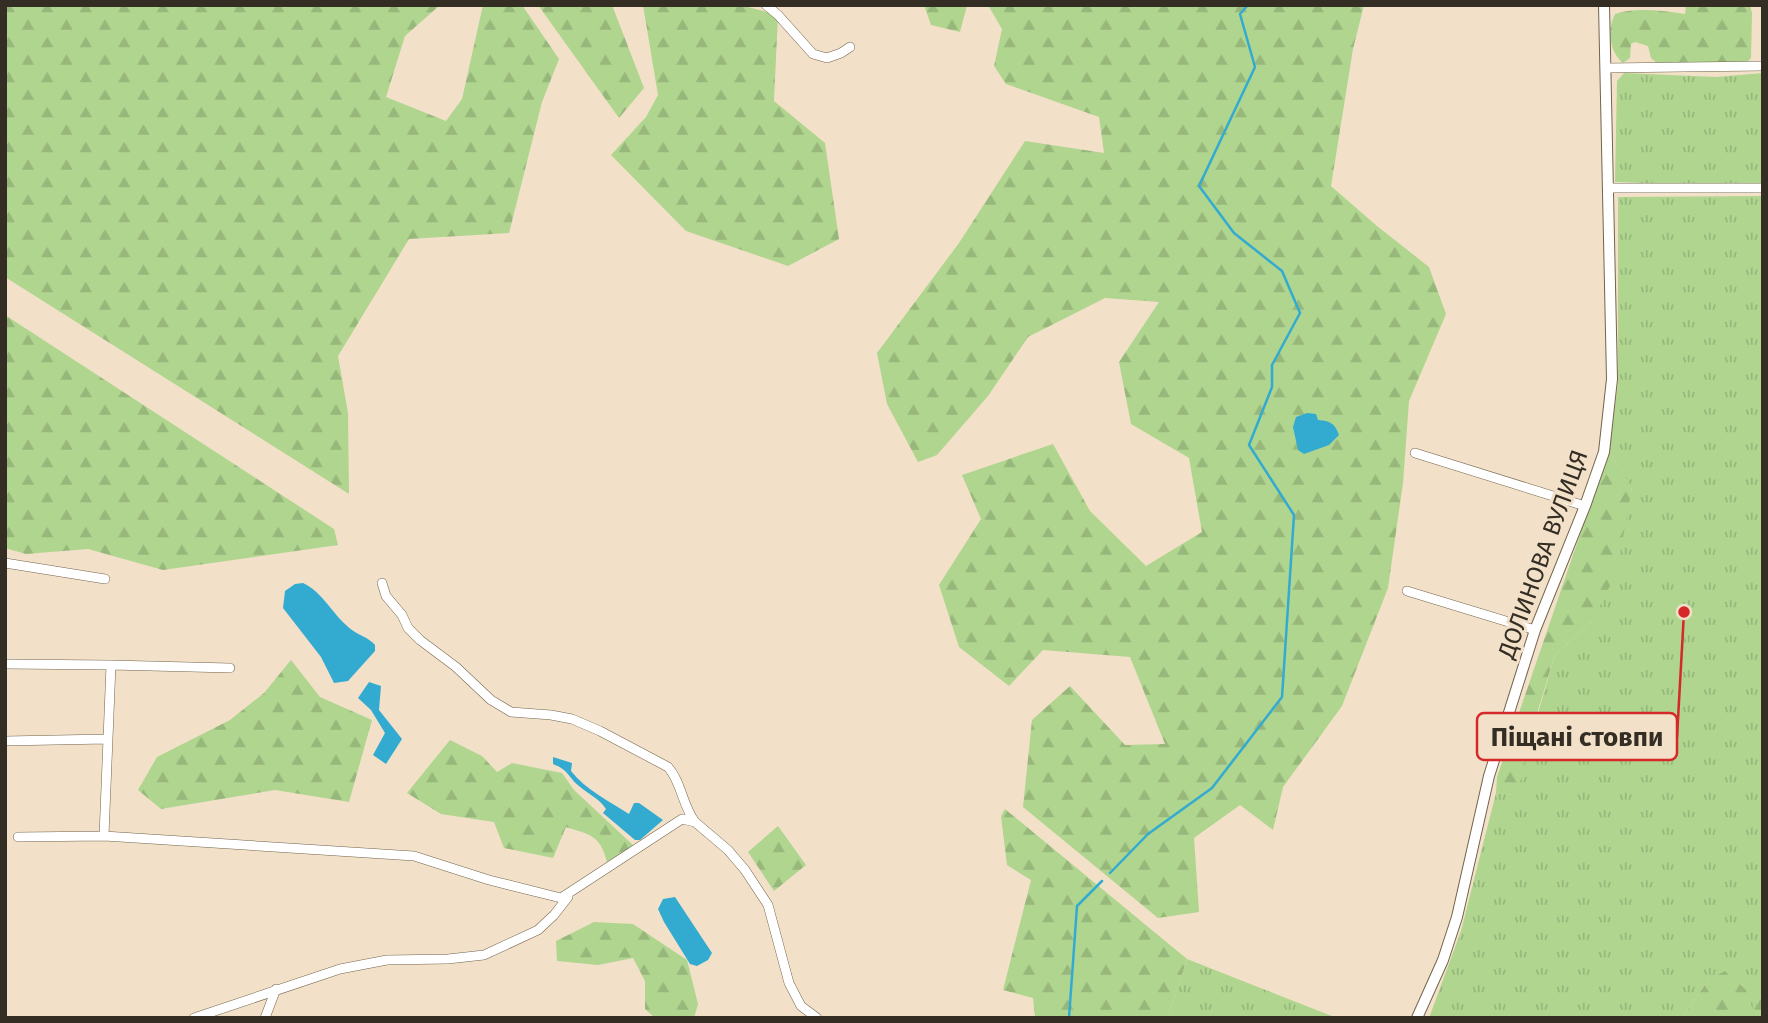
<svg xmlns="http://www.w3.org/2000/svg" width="1768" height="1023" viewBox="0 0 1768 1023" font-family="'Fira Sans',sans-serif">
	<defs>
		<pattern id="grass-tufts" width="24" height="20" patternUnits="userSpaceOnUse" patternTransform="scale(1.75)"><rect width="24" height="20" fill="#afd58f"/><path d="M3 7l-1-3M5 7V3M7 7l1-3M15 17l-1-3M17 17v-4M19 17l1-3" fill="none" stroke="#97b77b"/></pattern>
		<pattern id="forest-firs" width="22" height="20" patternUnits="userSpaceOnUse" patternTransform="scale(1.75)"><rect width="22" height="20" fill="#afd58f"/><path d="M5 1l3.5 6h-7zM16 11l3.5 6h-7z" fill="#97b77b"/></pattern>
	</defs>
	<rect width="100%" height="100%" fill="#f2e1c8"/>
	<!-- grass -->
	<path fill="url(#grass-tufts)" d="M1624,73L1716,77L1763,73V183L1694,185L1615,182L1617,81Z
		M1763,196V988L1754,1015L1709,979L1682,1018H1429L1461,931L1496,793L1514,795L1555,655L1593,620L1632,488L1615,462L1610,447L1618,383V197Z
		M1187,959L1337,1018H1168Z"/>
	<!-- forest -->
	<path fill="url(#forest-firs)" d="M5,5H440L405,36L386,97L446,121L462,99L483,5H522L559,59L542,102L509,233L409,239L338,356L348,413L349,494L5,277Z
		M538,5H612L644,88L619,118Z
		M643,5H740L778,15L774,101L825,143L839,239L788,266L686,231L611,155L646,117L658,95Z
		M924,5H967L960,32L931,25Z
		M988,5H1364L1353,49L1331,186L1377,226L1429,267L1446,314L1409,401L1403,483L1388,588L1342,706L1283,787L1273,830L1240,805L1194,838L1199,912L1158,918L1023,807L1032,720L1070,686L1125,745L1165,744L1130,657L1043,650L1009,686L959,647L939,585L981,519L962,475L1053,444L1090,511L1146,566L1202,532L1189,458L1131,424L1119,362L1159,302L1105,298L1028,337L988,396L937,455L918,462L887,404L877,353L959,243L1025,141L1104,153L1099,117L1006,84L994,66L1002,29Z
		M1686,5H1750L1752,13L1751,58L1744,65L1658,64L1651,58L1648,46L1635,42L1631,44L1630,58L1623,63C1609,51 1607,30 1615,14C1638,7 1662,11 1685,14Z
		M5,315L334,529L338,545L163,570L88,549L26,554L5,548Z
		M1610,447L1615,462L1632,487L1617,571L1593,620L1555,655L1538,710L1522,777L1514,795L1496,793L1497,777Z
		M291,660L320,697L372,720L349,802L275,790L161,809L138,790L157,757L230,720L264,693Z
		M450,740L482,756L497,772L512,763L562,773L574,790L634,846L607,862C600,835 591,835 566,827L553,858L504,848L494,822L441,814L407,793Z
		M1005,809L1187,959L1168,1018H1035L1033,998L1003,990L1031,880L1007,865L1001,816Z
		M778,826L806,865L774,891L748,852Z
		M594,922L633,924L687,960L698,1004L694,1018H655L645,1009V981L633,958L598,965L557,961L556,941Z
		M1725,971L1746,990L1754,1013L1763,988V1018H1682L1709,979Z"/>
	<!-- water -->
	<path fill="#33abd1" d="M1307,413L1316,414L1318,420C1330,421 1335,423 1339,435L1329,445L1304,454L1298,450L1293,427L1296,417Z
		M303,583C324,593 333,616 352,630C360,636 368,637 375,645V651L348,681L334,683L321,657L283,608L285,591L295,584Z
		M369,682L381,686L379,710L402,739L386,764L373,755L385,733L371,710L358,698Z
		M553,757L572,763L571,771C586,790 609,801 629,814L634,803H639L663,820L640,840H635L603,813L606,809C599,798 589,795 579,786C568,777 569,770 553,764Z
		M675,897L712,953L708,960L697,966L690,964L664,922L658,909L663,899Z"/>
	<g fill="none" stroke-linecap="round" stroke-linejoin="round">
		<!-- stream -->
		<path stroke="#33abd1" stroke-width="2.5" d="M1110,873L1148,834L1212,788L1282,697L1294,515L1249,445L1272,387V365L1300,313L1282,271L1234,233L1199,186L1255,67L1240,14L1248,5
			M1069,1018L1077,906L1102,881"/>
		<defs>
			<path id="minor" d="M766,5L778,15L813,54L827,58L841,53L850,47
				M1606,68L1763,66
				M1608,188H1763
				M1415,453L1585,506
				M5,563L105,579
				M382,583L386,596L402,615L408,628L420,640L456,667L491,700L511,712L551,715L572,719L600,731L668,767C682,783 682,805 695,822
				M1407,591L1535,630
				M5,664L111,665
				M5,741L107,739
				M104,836L111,665L230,668
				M18,837L104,836L414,856L489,880L561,898L682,819L695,822L728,850L745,870L768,905L789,983L801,1006L817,1018
				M194,1018L340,969L387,960L448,959L484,955L538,930L554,915L568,897
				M265,1018L276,989"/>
			<path id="tertiary" d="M1417,1018L1443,960L1457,917L1489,776L1535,630L1585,506L1604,452L1612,379L1604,5"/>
		</defs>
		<!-- minor casing -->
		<use href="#minor" stroke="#73644d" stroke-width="10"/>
		<!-- tertiary casing -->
		<use href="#tertiary" stroke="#73644d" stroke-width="12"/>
		<!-- minor -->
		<use href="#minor" stroke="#fff" stroke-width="9"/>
		<!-- tertiary -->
		<use href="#tertiary" stroke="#fff" stroke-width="10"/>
	</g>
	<g text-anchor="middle" stroke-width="6" stroke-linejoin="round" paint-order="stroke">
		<!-- street labels -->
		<g font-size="24" fill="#342d24" stroke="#f2e1c8">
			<text transform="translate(1543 554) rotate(-70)" y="8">ДОЛИНОВА ВУЛИЦЯ</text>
		</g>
	</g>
	<!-- callouts -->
	<path fill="none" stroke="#d62828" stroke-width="2.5" d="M1684 612L1677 737"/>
	<circle fill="#d62828" stroke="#f2e1c8" stroke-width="2.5" cx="1684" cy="612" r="7"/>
	<rect fill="#f2e1c8" stroke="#d62828" stroke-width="2.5" x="1477" y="713" width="200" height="47" rx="7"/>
	<g font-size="26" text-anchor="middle" font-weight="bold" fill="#342d24">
		<text x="1577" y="746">Піщані стовпи</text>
	</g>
	<!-- border -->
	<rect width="1768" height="1023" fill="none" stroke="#342d24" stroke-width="14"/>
</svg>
